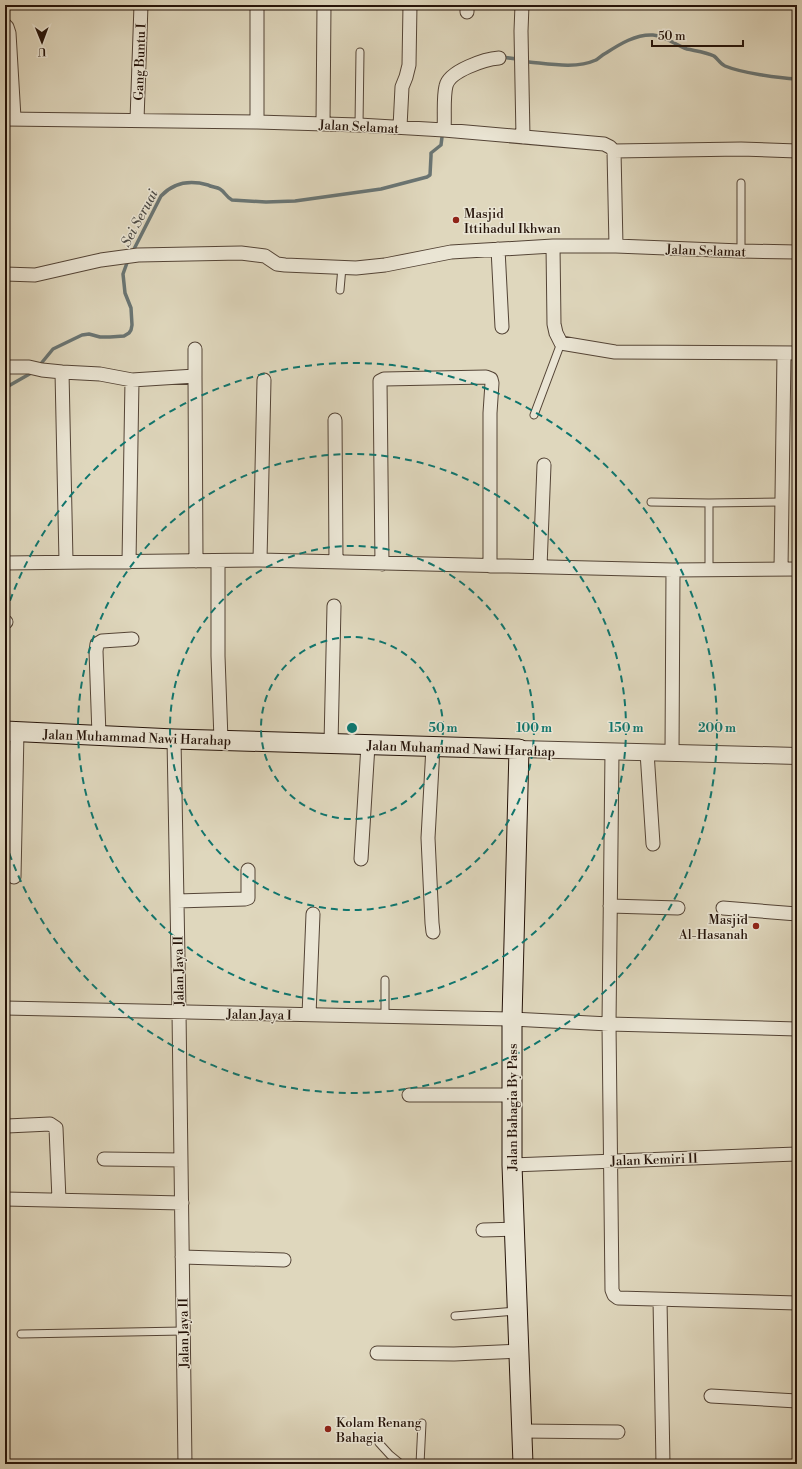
<svg xmlns="http://www.w3.org/2000/svg" width="802" height="1469" viewBox="0 0 802 1469" font-family="'Libre Bodoni',serif">
	<rect width="100%" height="100%" fill="#dfd7bd"/>
	<filter id="stains"><feTurbulence type="fractalNoise" baseFrequency=".005" numOctaves="4"/><feColorMatrix values="0 0 0 0 .2 0 0 0 0 .09 0 0 0 0 .02 0 0 0 .5 -.17"/></filter>
	<radialGradient id="worn" r=".72"><stop offset=".6" stop-color="#630" stop-opacity="0"/><stop offset="1" stop-color="#630" stop-opacity=".3"/></radialGradient>
	<g fill="none" stroke-linecap="round" stroke-linejoin="round">
		<!-- stream -->
		<path stroke="#697574" stroke-width="3.5" d="M501,57L517,59
			M529,62C550,64 576,69 596,60C599,58 602,55 606,53C620,44 636,34 653,35C666,36 675,45 687,49C696,51 706,52 714,56C718,59 720,64 725,66C742,73 778,78 797,79
			M132,253L161,196C174,182 190,180 208,185C211,187 217,187 220,189C225,192 226,197 232,200L266,202L295,201L381,189L427,177L430,175L431,156V153L441,145L442,137L441,133
			M39,366L53,349L82,335L89,334L100,337H110L124,336L129,333L131,330L132,325L131,308L125,293L123,274L128,260
			M5,388L33,372"/>
		<defs>
			<path id="service" d="M359,125L360,52
				M741,251V183
				M340,290L342,267
				M534,415L561,343
				M651,502L709,503L782,502
				M709,503V570
				M385,980V1016
				M455,1316L517,1311
				M21,1334L183,1331
				M379,1443L390,1455L401,1464
				M420,1464L422,1423"/>
			<path id="minor" d="M257,5V122
				M522,5L521,31L523,137
				M467,12V5
				M5,25L7,27L9,33L14,118
				M5,119L257,122L359,125L444,130L604,144L610,147L614,151L616,246
				M137,120L141,5
				M323,124L324,5
				M400,127L402,87L406,77L409,65L410,5
				M444,130C445,117 443,98 446,86C449,71 485,59 499,58
				M614,151L741,149L797,151
				M553,246L554,324L556,333L561,343L615,352L797,353
				M498,249L502,327
				M5,274L35,275L101,260L138,255L241,253L265,256L277,264L285,265L356,268L385,265L451,252L553,246H616L741,251L797,252
				M195,349V376
				M5,367H29L42,370L62,372L100,374L132,380L195,376L196,561
				M62,372L66,561
				M335,420L336,562
				M260,560L264,380
				M218,561V656L221,740
				M129,562L132,380
				M5,563L260,560L673,570L797,569
				M382,564L380,381L384,379L486,377L491,379L492,383L490,413V566
				M540,567L544,465
				M781,569L784,353
				M5,622H6
				M99,735L96,651L97,644L102,641L132,639
				M174,739L179,1012L185,1464
				M331,744L334,606
				M433,747L428,838L432,923L433,932
				M612,752L609,1024L612,1290L614,1295L618,1298L797,1303
				M647,752L653,844
				M672,753L673,570
				M361,859L368,745
				M14,877L17,732
				M177,901L245,899L248,898V870
				M610,906L678,908
				M723,908L797,914
				M5,1008L512,1019L609,1024L797,1029
				M309,1015L313,914
				M409,1095H512
				M7,1126L50,1124L56,1128L59,1200
				M104,1159L181,1160
				M512,1165L797,1154
				M5,1199L182,1203
				M483,1230L514,1229
				M182,1257L284,1260
				M660,1300L663,1464
				M377,1353L454,1354L519,1351
				M711,1396L797,1401
				M522,1431L618,1432"/>
			<path id="tertiary" d="M519,749L797,756"/>
			<path id="secondary" d="M5,731L174,739L519,749L512,1019V1165L523,1464"/>
		</defs>
		<!-- service casing -->
		<use href="#service" stroke="#544436" stroke-width="9"/>
		<!-- minor casing -->
		<use href="#minor" stroke="#544436" stroke-width="15"/>
		<!-- tertiary casing -->
		<use href="#tertiary" stroke="#544436" stroke-width="18"/>
		<!-- secondary casing -->
		<use href="#secondary" stroke="#251309" stroke-width="21"/>
		<!-- service -->
		<use href="#service" stroke="#eae5d4" stroke-width="7"/>
		<!-- minor -->
		<use href="#minor" stroke="#eae5d4" stroke-width="13"/>
		<!-- tertiary -->
		<use href="#tertiary" stroke="#eae5d4" stroke-width="16"/>
		<!-- secondary -->
		<use href="#secondary" stroke="#eae5d4" stroke-width="19"/>
	</g>
	<!-- distance rings -->
	<g fill="none" stroke="#0f766e" stroke-width="2" stroke-dasharray="7 5">
		<circle cx="352" cy="728" r="91"/>
		<circle cx="352" cy="728" r="182"/>
		<circle cx="352" cy="728" r="274"/>
		<path d="M6 612A365 365 0 1 1 6 844"/>
	</g>
	<!-- markers -->
	<g fill="#8f2418" stroke="#eae5d4" stroke-width="1.5">
		<circle cx="456" cy="220" r="4"/>
		<circle cx="756" cy="926" r="4"/>
		<circle cx="328" cy="1429" r="4"/>
	</g>
	<g text-anchor="middle" stroke-width="3" stroke-linejoin="round" paint-order="stroke">
		<!-- street labels -->
		<g font-size="13" fill="#251309" stroke="#eae5d4">
			<text transform="translate(139 62) rotate(-88)" y="5">Gang Buntu I</text>
			<text transform="translate(359 126) rotate(3)" y="5">Jalan Selamat</text>
			<text transform="translate(706 250) rotate(2)" y="5">Jalan Selamat</text>
			<text transform="translate(137 737) rotate(2)" y="5">Jalan Muhammad Nawi Harahap</text>
			<text transform="translate(461 748) rotate(2)" y="5">Jalan Muhammad Nawi Harahap</text>
			<text transform="translate(178 971) rotate(-91)" y="5">Jalan Jaya II</text>
			<text transform="translate(259 1014) rotate(1)" y="5">Jalan Jaya I</text>
			<text transform="translate(512 1107) rotate(-90)" y="5">Jalan Bahagia By Pass</text>
			<text transform="translate(654 1159) rotate(-2)" y="5">Jalan Kemiri II</text>
			<text transform="translate(183 1333) rotate(-91)" y="5">Jalan Jaya II</text>
		</g>
		<!-- poi labels -->
		<g font-size="13" fill="#251309" stroke="#eae5d4" text-anchor="start">
			<text x="464" y="218">Masjid<tspan x="464" dy="15">Ittihadul Ikhwan</tspan></text>
			<text x="748" y="924" text-anchor="end">Masjid<tspan x="748" dy="15">Al-Hasanah</tspan></text>
			<text x="336" y="1427">Kolam Renang<tspan x="336" dy="15">Bahagia</tspan></text>
		</g>
		<!-- water labels -->
		<g font-size="14" font-style="italic" fill="#4d4c47" stroke="#eae5d4">
			<text transform="translate(139 218) rotate(-62)" y="5">Sei Seruai</text>
		</g>
	</g>
	<circle cx="352" cy="728" r="6" fill="#0f766e" stroke="#eae5d4" stroke-width="2"/>
	<g font-size="12" text-anchor="middle" font-weight="bold" fill="#0f766e" stroke="#eae5d4" stroke-width="3" stroke-linejoin="round" paint-order="stroke">
		<text x="443" y="732">50 m</text>
		<text x="534" y="732">100 m</text>
		<text x="626" y="732">150 m</text>
		<text x="717" y="732">200 m</text>
	</g>
	<!-- margin -->
	<rect width="802" height="1469" fill="none" stroke="#dfd7bd" stroke-width="20"/>
	<rect x="6" y="6" width="790" height="1457" fill="none" stroke="#251309" stroke-width="2"/>
	<rect x="10" y="10" width="782" height="1449" fill="none" stroke="#251309"/>
	<!-- north arrow -->
	<g transform="translate(42 42) rotate(179)" stroke="#eae5d4" stroke-width="3" paint-order="stroke">
	<path d="M0-3L7 15L0 10L-7 15Z" fill="#251309"/>
	<text y="-6" font-size="11" font-weight="bold" text-anchor="middle" fill="#251309">U</text>
	</g>
	<!-- scale -->
	<path d="M652 40v6h91v-6" fill="none" stroke="#251309" stroke-width="2"/>
	<text x="658" y="40" font-size="12" fill="#251309" stroke="#eae5d4" stroke-width="3" paint-order="stroke">50 m</text>
	<rect width="100%" height="100%" filter="url(#stains)"/>
	<rect width="100%" height="100%" fill="url(#worn)"/>
</svg>
